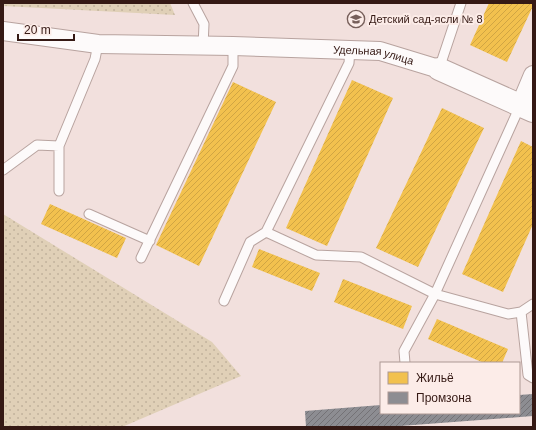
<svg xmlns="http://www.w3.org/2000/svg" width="536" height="430" viewBox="0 0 536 430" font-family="Arial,sans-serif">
	<defs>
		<pattern id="garden-dots" width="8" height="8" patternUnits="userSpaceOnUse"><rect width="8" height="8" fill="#e0d0b7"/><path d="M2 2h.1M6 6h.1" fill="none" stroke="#c1b29c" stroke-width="1.8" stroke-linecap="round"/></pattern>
		<pattern id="homes-hatch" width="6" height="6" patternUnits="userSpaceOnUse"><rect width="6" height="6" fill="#f2c14e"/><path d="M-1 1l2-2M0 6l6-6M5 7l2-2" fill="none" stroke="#d0a543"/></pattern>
		<pattern id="industry-hatch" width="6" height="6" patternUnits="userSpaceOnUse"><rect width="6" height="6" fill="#8d8d92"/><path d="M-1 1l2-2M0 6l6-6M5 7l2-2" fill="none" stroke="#747276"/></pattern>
	</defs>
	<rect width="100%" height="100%" fill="#f2e0dd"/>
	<!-- garden -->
	<path fill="url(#garden-dots)" d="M3,3H170L175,15L3,6Z
		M3,214L212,342L241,376L122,427H3Z"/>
	<!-- homes -->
	<path fill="url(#homes-hatch)" d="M489,3H533V6L507,62L470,45Z
		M352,80L393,98L327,246L286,228Z
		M233,82L276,102L199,266L156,245Z
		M442,108L484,128L418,267L376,248Z
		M521,141L533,147V224L503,292L462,274Z
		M50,204L126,238L117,258L41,224Z
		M259,249L320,273L312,291L252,267Z
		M343,279L412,306L403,329L334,302Z
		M437,319L508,349L502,363H484L428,339Z"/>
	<!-- industry -->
	<path fill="url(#industry-hatch)" d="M533,394V416L387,427H306L305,411L381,405V413H519V395Z"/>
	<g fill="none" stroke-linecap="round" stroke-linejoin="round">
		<defs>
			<path id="service" d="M193,3L204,24L203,46
				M439,69L461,3
				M3,170L37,145L59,146
				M59,191V146L95,59L98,44
				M89,214L150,241
				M266,232L316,255L361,257L435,294L508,314L521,312L533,304
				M141,258L233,66V46
				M224,301L250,242L266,232L349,63L350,49
				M521,312L528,375L533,378
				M405,363L404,351L435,294L520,106"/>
			<g id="minor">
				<path id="s1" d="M3,31L98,44L233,46L380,51L439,69"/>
				<path d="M520,106L533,75"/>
			</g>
			<path id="tertiary" d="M439,69L533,111"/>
		</defs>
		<!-- service casing -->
		<use href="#service" stroke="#b8a39f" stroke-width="11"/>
		<!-- minor casing -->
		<use href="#minor" stroke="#b8a39f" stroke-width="20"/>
		<!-- tertiary casing -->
		<use href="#tertiary" stroke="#b8a39f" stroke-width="24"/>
		<!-- service -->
		<use href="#service" stroke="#fdfafa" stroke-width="9"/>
		<!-- minor -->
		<use href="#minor" stroke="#fdfafa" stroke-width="18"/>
		<!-- tertiary -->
		<use href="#tertiary" stroke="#fdfafa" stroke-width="22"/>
	</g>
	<!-- icons -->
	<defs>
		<symbol id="school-ring" viewBox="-11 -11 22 22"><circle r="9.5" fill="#fcece8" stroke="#775f5a" stroke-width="1.5"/><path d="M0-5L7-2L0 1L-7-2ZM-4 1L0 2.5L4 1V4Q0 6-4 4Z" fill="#775f5a"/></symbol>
	</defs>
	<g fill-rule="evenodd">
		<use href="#school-ring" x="346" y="9" width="20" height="20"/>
	</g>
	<g text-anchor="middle" stroke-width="4" stroke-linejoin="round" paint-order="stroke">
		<!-- poi labels -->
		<g font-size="11" fill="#351914" stroke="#fcece8" text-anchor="start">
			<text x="369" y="23">Детский сад-ясли № 8</text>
		</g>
		<!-- street labels -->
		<g font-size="11" fill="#351914" stroke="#fcece8">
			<text dy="4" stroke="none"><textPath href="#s1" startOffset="372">Удельная улица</textPath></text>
		</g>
	</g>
	<!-- border -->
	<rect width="536" height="430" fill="none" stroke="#351914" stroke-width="8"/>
	<!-- legend -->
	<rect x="380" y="362" width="140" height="52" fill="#fcece8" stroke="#ac9893"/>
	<rect x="388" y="372" width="20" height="12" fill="#f2c14e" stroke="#ac9893"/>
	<text x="416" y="382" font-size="12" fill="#351914">Жильё</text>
	<rect x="388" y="392" width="20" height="12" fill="#8d8d92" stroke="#ac9893"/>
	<text x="416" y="402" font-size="12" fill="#351914">Промзона</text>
	<!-- scale -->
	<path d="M18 34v6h56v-6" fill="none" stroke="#351914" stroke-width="2"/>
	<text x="24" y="34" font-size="12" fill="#351914" stroke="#fcece8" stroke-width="3" paint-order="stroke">20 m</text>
</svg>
